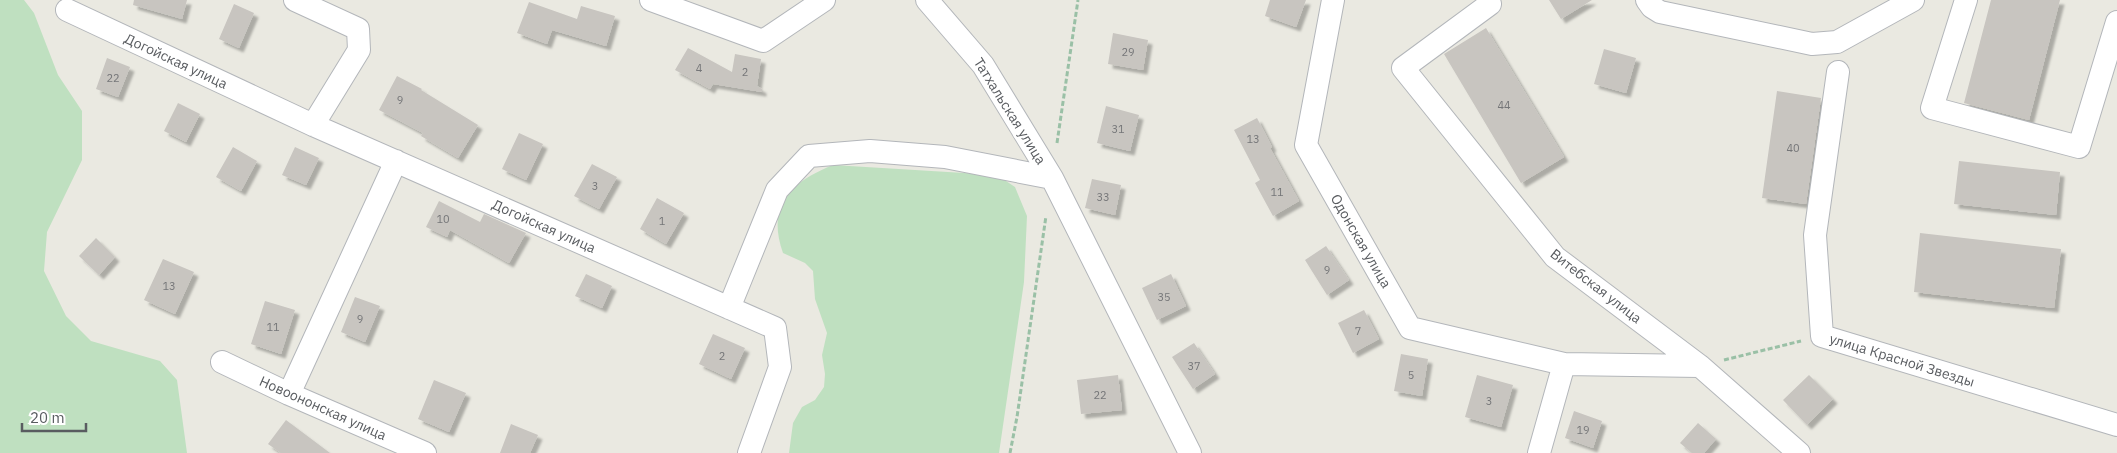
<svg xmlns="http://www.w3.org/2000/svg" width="2117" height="453" font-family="'IBM Plex Sans',sans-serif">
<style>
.green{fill:#bfe0c0}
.building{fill:#c8c5c0;filter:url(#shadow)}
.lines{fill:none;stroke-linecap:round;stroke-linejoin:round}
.minor-casing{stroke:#b3b6ba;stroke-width:24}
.path{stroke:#9ac0a6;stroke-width:3;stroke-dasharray:5 2.5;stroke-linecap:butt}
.minor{stroke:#fff;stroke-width:22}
.labels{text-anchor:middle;stroke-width:5;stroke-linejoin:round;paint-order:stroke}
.number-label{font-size:11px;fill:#757678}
.street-label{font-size:14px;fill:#595c60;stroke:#fff}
</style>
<defs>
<filter id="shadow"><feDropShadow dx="4.5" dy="4.5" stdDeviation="1" flood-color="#0004"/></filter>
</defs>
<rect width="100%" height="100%" fill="#eae9e1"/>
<path class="green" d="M 0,0 L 24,0 L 34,13 L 58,75 L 82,111 L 82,160 L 47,232 L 44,271 L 66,316 L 91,341 L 160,361 L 177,380 L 187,453 L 0,453 Z
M 833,165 L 997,175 L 1015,187 L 1027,216 L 1024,282 L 999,453 L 789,453 L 793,423 L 802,407 L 815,400 L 824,387 L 825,374 L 822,355 L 827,333 L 815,299 L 813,271 L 805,263 L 783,253 C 766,205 791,182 833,165 Z"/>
<path class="building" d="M 134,0 L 187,0 L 182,19 L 133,5 Z
M 1270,0 L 1306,0 L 1296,27 L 1265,16 Z
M 1549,0 L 1592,0 L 1561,19 Z
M 1991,0 L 2060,0 L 2029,120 L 1964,103 Z
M 529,2 L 577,19 L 581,6 L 615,16 L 606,46 L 552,30 L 547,44 L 517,33 Z
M 234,4 L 254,13 L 239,48 L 219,39 Z
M 1486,28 L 1564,157 L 1521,183 L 1444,54 Z
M 1113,33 L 1148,40 L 1143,70 L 1108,64 Z
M 688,48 L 732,72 L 735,54 L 761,59 L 757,86 L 762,89 L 762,92 L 713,84 L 710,89 L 675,70 Z
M 1604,49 L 1636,58 L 1626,93 L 1594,84 Z
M 107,58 L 130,67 L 118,97 L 96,89 Z
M 397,76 L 422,89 L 421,90 L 478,125 L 458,158 L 421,136 L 423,133 L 379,110 Z
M 1777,91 L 1821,98 L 1806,204 L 1762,198 Z
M 178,103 L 200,114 L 186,142 L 164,131 Z
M 1106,106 L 1139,115 L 1130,151 L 1097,143 Z
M 1257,118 L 1272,147 L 1270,148 L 1299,201 L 1273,216 L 1255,183 L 1260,180 L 1234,130 Z
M 519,133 L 543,144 L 526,180 L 502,169 Z
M 233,147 L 257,161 L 241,191 L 216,177 Z
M 295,147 L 319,158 L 306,185 L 282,175 Z
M 1959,161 L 2060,172 L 2056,215 L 1954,204 Z
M 592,164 L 617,177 L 599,209 L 574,196 Z
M 1092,179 L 1121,185 L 1115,215 L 1085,208 Z
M 657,198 L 684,213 L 666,244 L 640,229 Z
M 439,201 L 480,222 L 484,214 L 526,233 L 509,263 L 450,230 L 447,237 L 426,227 Z
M 1920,233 L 2061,249 L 2054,308 L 1914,292 Z
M 96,238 L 115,257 L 99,275 L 79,256 Z
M 1326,246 L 1349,280 L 1327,295 L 1305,260 Z
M 163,259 L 194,272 L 175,314 L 144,300 Z
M 586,274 L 612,286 L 602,308 L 575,296 Z
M 1171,274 L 1186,306 L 1157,320 L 1142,288 Z
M 355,297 L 380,306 L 365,342 L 341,332 Z
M 265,301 L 295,310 L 281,354 L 251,344 Z
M 1364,310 L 1379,339 L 1353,353 L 1338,323 Z
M 713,334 L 745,348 L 731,379 L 699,364 Z
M 1194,343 L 1215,374 L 1193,389 L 1172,357 Z
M 1401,354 L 1428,359 L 1422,396 L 1394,391 Z
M 1118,375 L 1122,410 L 1081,414 L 1077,380 Z
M 1477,375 L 1513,385 L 1501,427 L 1465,417 Z
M 1809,375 L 1833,399 L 1807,425 L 1783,400 Z
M 434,380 L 466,393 L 449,432 L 418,419 Z
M 1574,411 L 1602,421 L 1593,448 L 1565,438 Z
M 286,420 L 330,453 L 281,453 L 268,444 Z
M 1698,423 L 1716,439 L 1704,453 L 1692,453 L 1680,443 Z
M 511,424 L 538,435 L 530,453 L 500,453 Z"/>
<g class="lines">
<defs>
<path id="minor" d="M 295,0 L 358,29 L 359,50 L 313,125
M 651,0 L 763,41 L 824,0
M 927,0 L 983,65 L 1052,178 L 1190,453
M 1333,0 L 1306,145 L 1410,328 L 1564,364 L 1700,366
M 1647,0 L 1652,7 L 1660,12 L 1812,44 L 1837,42 L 1913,0
M 1966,0 L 1932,108 L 2079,147 L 2117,22
M 1490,4 L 1403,68 L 1555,257 L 1700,366 L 1799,453
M 67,10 L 313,125 L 775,328 L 780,367 L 749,453
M 1838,72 L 1815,235 L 1822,336 L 2117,425
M 729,308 L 777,190 L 809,156 L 870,151 L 945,157 L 1052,178
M 222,362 L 289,394 L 425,453
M 289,394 L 396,161
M 1539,453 L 1564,364"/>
</defs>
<use href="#minor" class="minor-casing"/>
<path class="path" d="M 1057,143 L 1078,0
M 1724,360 L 1801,341
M 1010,453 L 1017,417 L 1046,216"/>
<use href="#minor" class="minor"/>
</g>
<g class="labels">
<g class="number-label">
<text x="1128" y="56">29</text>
<text x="699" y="72">4</text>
<text x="745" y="76">2</text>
<text x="113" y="82">22</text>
<text x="400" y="104">9</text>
<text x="1504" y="109">44</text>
<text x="1118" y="133">31</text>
<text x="1253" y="143">13</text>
<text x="1793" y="152">40</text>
<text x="595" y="190">3</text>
<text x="1277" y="196">11</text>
<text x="1103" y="201">33</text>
<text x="443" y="223">10</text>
<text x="662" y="225">1</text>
<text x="1327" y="274">9</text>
<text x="169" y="290">13</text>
<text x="1164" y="301">35</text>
<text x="360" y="323">9</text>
<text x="273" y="331">11</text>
<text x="1358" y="335">7</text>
<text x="722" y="360">2</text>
<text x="1194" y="370">37</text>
<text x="1411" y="379">5</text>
<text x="1100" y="399">22</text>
<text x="1489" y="405">3</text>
<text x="1583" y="434">19</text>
</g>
<g class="street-label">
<text transform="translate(176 61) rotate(25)" y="5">Догойская улица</text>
<text transform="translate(1010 111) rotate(58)" y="5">Татхальская улица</text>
<text transform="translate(544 226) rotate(24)" y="5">Догойская улица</text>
<text transform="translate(1361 241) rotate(60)" y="5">Одонская улица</text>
<text transform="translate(1596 286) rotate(38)" y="5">Витебская улица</text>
<text transform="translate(1902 360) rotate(17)" y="5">улица Красной Звезды</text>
<text transform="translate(323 408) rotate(24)" y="5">Новоононская улица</text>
</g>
</g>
<path d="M22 423v8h64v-8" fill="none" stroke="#595c60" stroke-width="2.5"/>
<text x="30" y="423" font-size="15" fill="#595c60" stroke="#ffffff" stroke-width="4" paint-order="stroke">20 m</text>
</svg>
